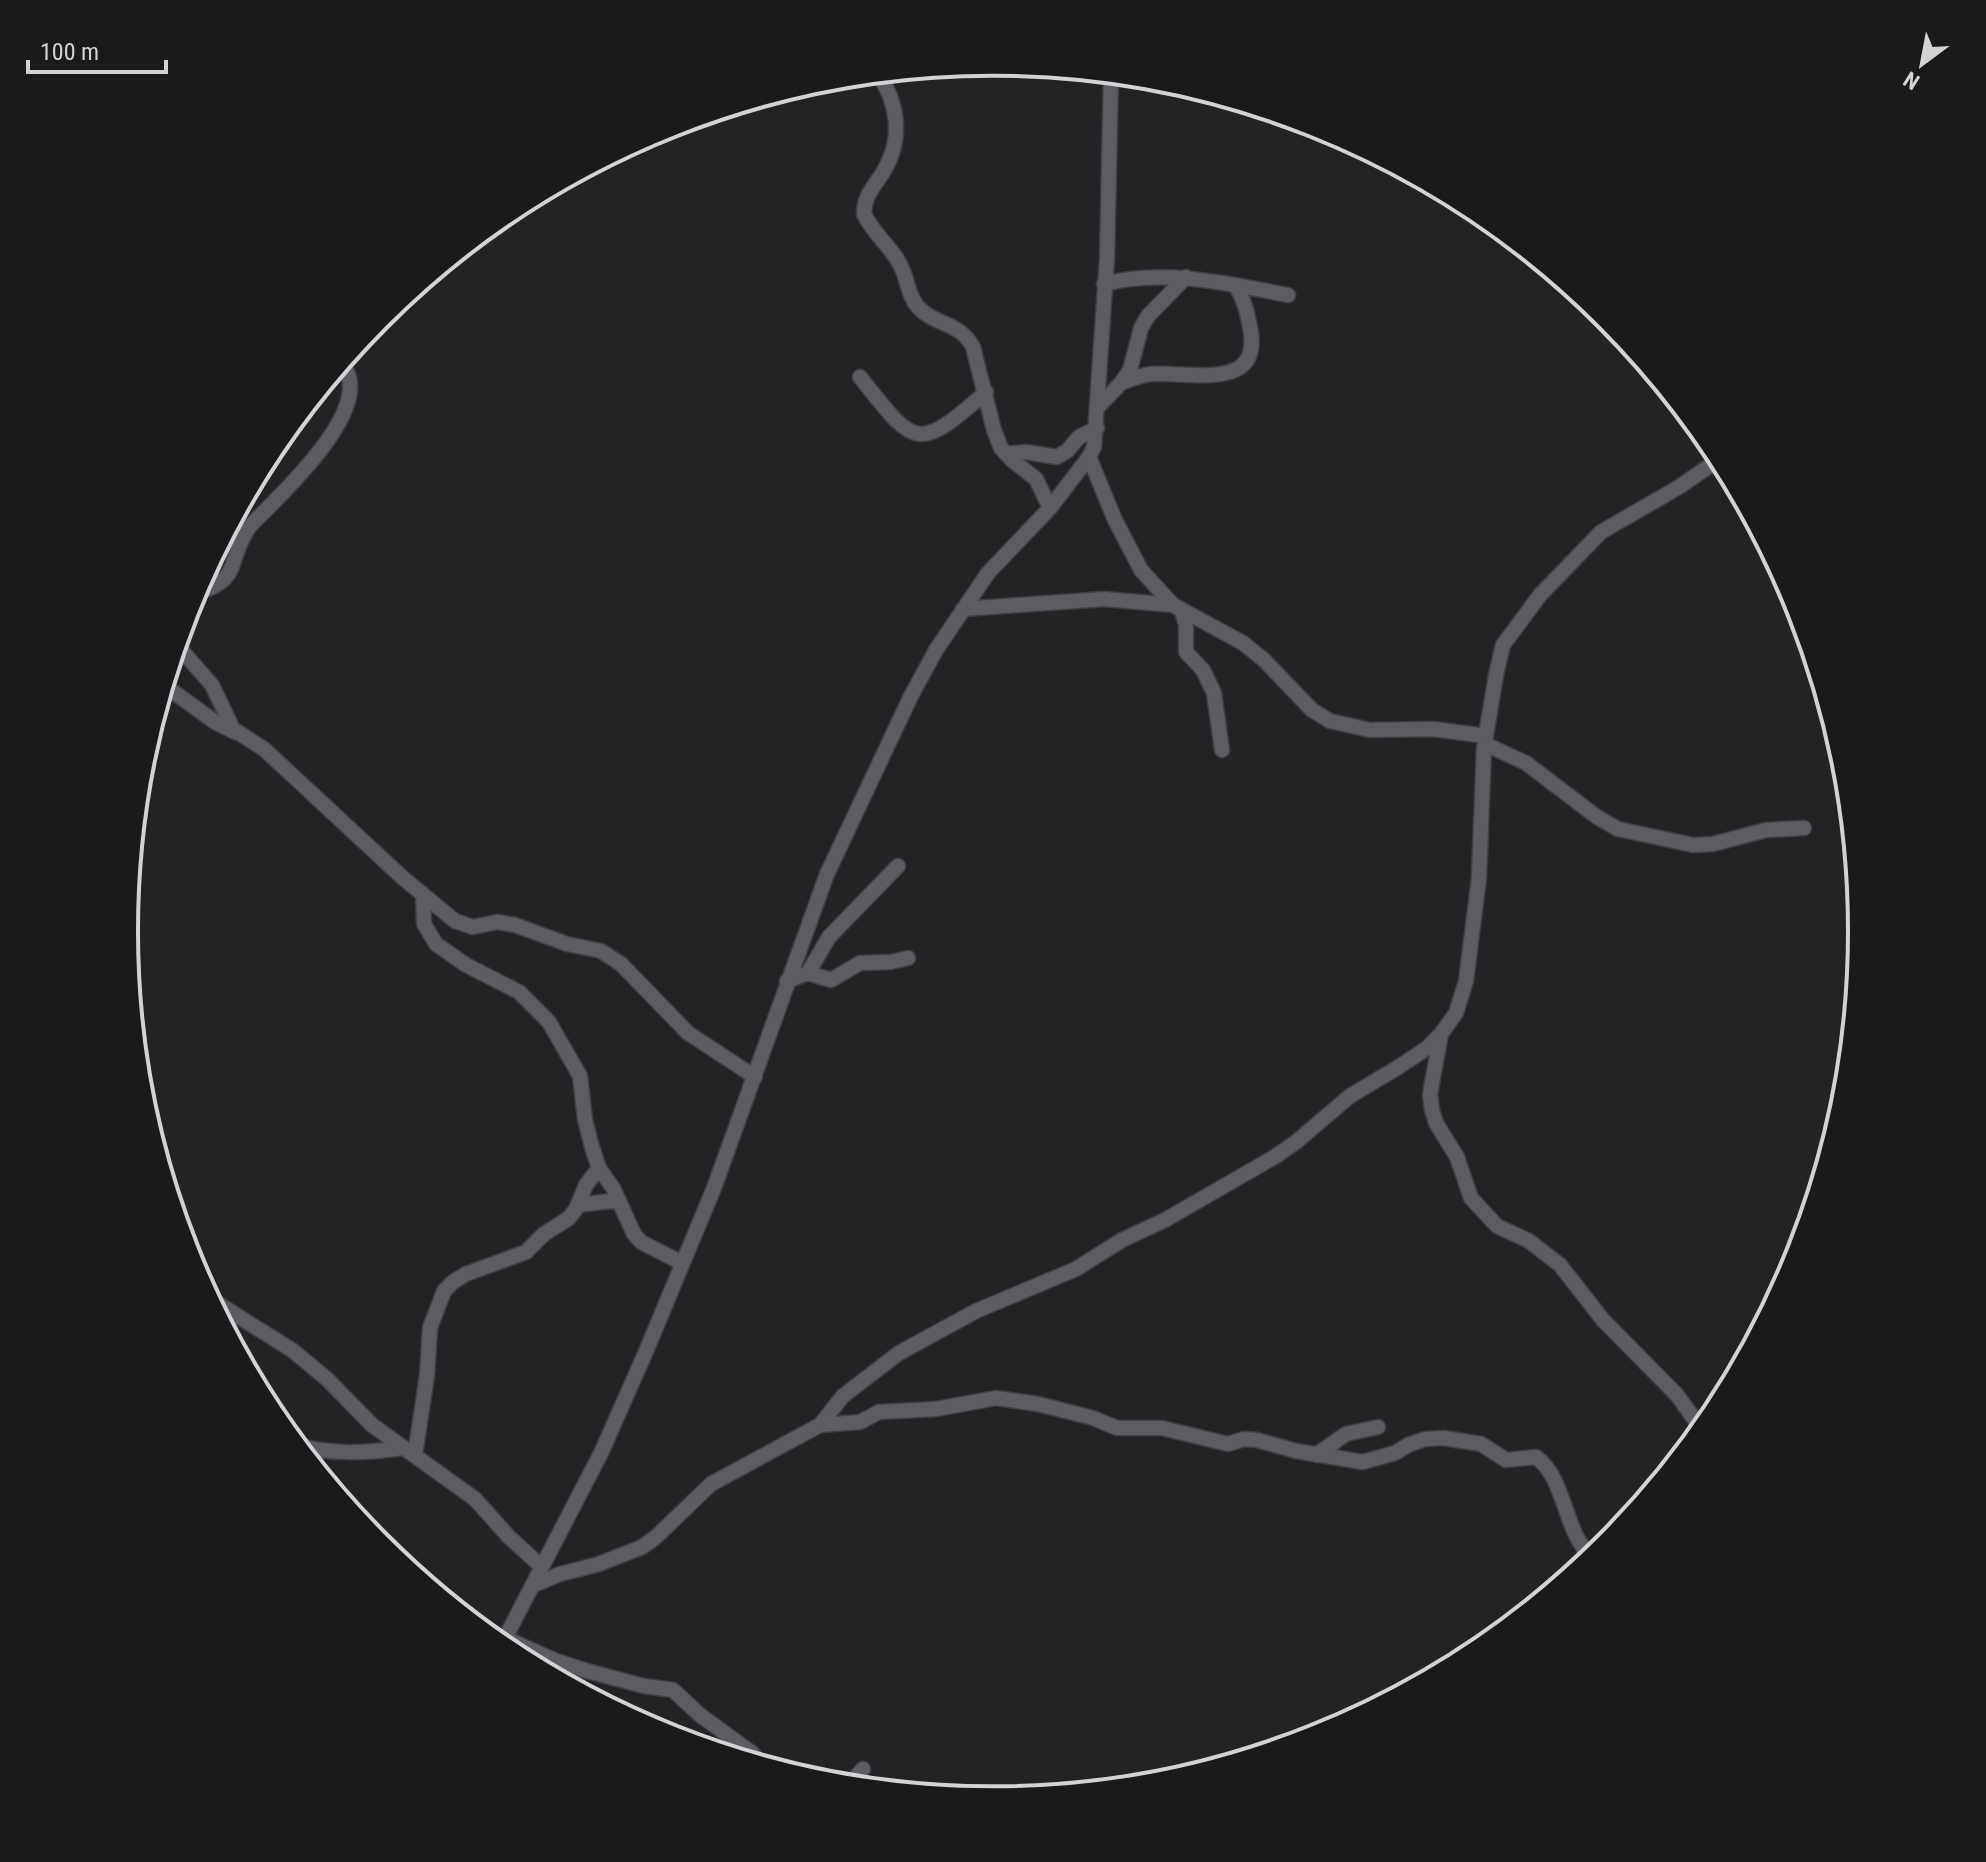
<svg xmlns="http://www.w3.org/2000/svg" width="1986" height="1862" font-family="'Roboto Condensed',sans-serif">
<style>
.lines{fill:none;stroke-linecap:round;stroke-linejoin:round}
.minor-casing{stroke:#3f4042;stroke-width:17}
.minor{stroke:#5c5d60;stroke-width:14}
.rim{fill:none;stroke:#d2d3d4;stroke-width:4}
</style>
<rect width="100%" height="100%" fill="#222325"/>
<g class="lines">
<defs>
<path id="minor" d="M 877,73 C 898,101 903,138 885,169 C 876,185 864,194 864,214 C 874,236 895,249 903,271 C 908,283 909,297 918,307 C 935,326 959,321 973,347 L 994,430 L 1001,448 L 1012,460 L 1036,479 L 1050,508
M 1104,284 C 1165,268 1229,284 1288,295
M 860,377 C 915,446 916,454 986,392
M 1121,383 C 1131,379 1141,375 1151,374 C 1187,371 1259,392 1251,333 C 1248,315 1245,301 1236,286
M 1098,407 L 1121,383 L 1130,370 L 1141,328 L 1148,316 L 1186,277
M 1007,454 L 1026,452 L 1057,457 L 1067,451 L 1079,437 L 1097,428
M 1089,457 L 1115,520 L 1141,570 L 1173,605
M 192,594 C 245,581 225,560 250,526 C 278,497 381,405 341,363
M 963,609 L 1104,599 L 1173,605 L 1243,643 L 1264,660 L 1312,710 L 1330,721 L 1370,730 L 1433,729 L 1486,736
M 1181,609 L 1186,625 L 1186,652 L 1203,670 L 1214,693 L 1222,750
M 176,644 L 212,685 L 233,729 L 264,749 L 403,878 L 455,921 L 473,927 L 497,922 L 515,925 L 567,944 L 601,951 L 621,964 L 688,1033 L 755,1077
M 164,685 L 215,722 L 237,733
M 1485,744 L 1526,763 L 1597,817 L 1618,829 L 1693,845 L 1713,844 L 1766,830 L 1804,828
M 423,894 L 424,924 L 436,944 L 466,965 L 519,992 L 549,1022 L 580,1076 L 585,1120 L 592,1147 L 599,1168 L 613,1188 L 634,1234 L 641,1242 L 682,1263
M 808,973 L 831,980 L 860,963 L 891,962 L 908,958
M 787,981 L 808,973 L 829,937 L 898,866
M 1441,1034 L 1430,1094 L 1432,1110 L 1436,1123 L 1457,1157 L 1471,1198 L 1497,1226 L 1529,1241 L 1560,1265 L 1603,1320 L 1677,1395 L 1702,1430
M 578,1205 L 619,1200
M 209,1298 L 292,1350 L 327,1379 L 372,1425 L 475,1499 L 509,1537 L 542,1567
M 820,1425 L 843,1396 L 899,1353 L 976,1311 L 1076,1269 L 1122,1240 L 1165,1220 L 1276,1156 L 1296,1142 L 1350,1096 L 1397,1068 L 1427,1048 L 1441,1034 L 1456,1013 L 1466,981 L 1479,878 L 1484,747 L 1496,675 L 1503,645 L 1540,595 L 1601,532 L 1679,487 L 1721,458
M 296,1445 C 332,1455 367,1453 403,1448
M 415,1455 L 427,1375 L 430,1328 L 444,1291 L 453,1282 L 466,1274 L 526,1252 L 544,1234 L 569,1218 L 576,1209 L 586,1185 L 599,1168
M 1316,1455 L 1346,1434 L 1378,1427
M 534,1585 L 560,1574 L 599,1564 L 642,1547 L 656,1537 L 711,1484 L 820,1425 L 860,1422 L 879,1412 L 936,1409 L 996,1398 L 1038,1404 L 1093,1418 L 1117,1428 L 1162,1428 L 1228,1444 L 1244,1439 L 1257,1440 L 1296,1451 L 1363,1462 L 1395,1453 L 1408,1445 L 1425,1439 L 1444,1438 L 1481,1444 L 1506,1460 L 1536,1457 C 1561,1475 1564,1516 1579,1541 L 1584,1549 L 1595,1556
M 505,1638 L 554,1660 L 587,1671 L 644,1686 L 673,1690 L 700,1715 L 752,1753 L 762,1765
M 501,1646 L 602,1451 L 647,1349 L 714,1188 L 827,874 L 911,696 L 936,650 L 988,573 L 1050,508 L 1089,457 L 1094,447 L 1107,259 L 1111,74
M 848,1786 L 863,1769"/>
</defs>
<use href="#minor" class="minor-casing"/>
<use href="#minor" class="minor"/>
</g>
<path d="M0 0H1986V1862H0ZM138 931a855 855 0 1 1 1710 0a855 855 0 1 1-1710 0Z" fill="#191a1c" fill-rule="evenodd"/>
<path class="rim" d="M138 931a855 855 0 1 1 1710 0a855 855 0 1 1-1710 0Z"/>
<g transform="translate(1922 64) rotate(212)" stroke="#191a1c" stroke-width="6" paint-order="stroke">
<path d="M0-6L14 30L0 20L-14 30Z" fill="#d2d3d4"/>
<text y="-12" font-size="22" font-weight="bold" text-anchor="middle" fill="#d2d3d4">N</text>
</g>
<path d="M28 60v12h138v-12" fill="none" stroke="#d2d3d4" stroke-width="4"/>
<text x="40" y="60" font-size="24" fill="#d2d3d4" stroke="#191a1c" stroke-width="6" paint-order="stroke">100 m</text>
</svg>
